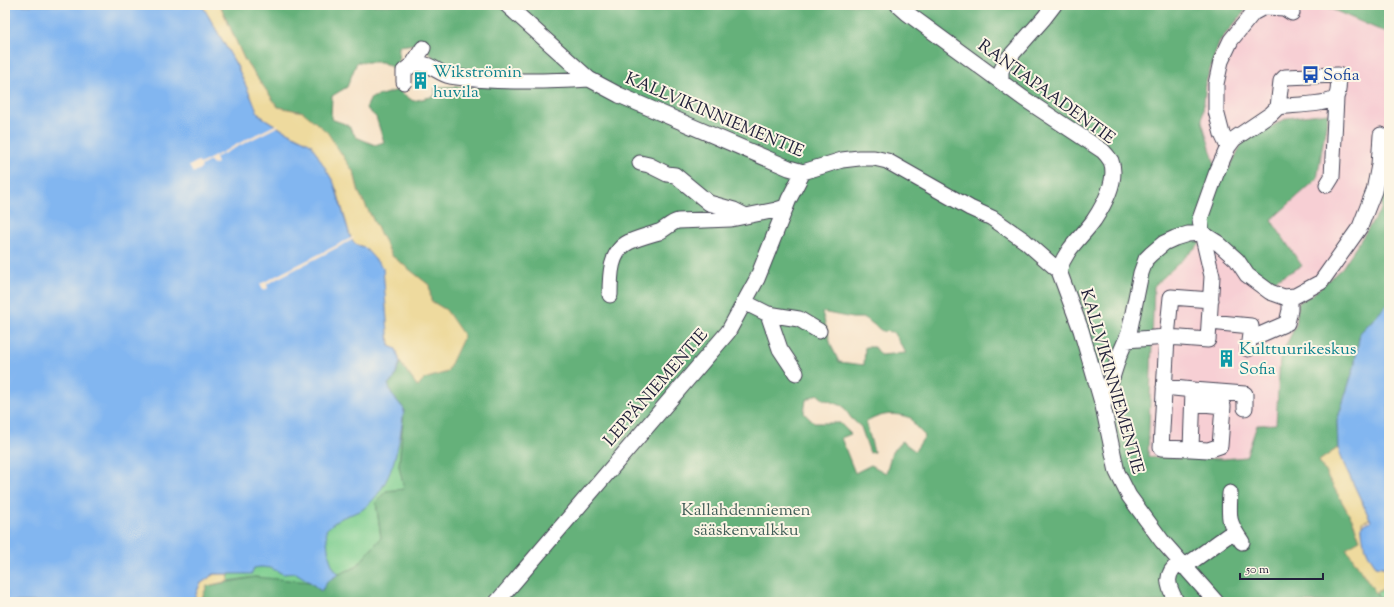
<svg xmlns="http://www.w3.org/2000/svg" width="1394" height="607" font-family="'Sorts Mill Goudy',serif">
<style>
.built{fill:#f7cfd4}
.green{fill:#7cce8f;stroke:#4f7865}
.forest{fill:#65b17a;stroke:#446a5a;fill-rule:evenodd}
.sand{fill:#eeda9e;stroke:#887e6c}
.water{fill:#82b6f0;stroke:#526c96}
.pier{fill:#f7e4cb}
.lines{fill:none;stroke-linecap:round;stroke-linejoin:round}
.minor-casing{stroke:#423f51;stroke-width:17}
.minor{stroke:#fff;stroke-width:15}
.labels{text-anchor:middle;stroke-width:4;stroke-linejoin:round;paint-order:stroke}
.culture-label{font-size:17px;fill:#0d838f;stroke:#fcf5e5;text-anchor:start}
.transit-label{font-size:17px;fill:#164399;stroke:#fcf5e5;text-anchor:start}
.street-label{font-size:17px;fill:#22223b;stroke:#fcf5e5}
.park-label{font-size:17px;fill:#425e58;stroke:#fcf5e5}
</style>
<rect width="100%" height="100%" fill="#fcf5e5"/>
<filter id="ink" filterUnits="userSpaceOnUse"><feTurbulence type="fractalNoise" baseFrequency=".025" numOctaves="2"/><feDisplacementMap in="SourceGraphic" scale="8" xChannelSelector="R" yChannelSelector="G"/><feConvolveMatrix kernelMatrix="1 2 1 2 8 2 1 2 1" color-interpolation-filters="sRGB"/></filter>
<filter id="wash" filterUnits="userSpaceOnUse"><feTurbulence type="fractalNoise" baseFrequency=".012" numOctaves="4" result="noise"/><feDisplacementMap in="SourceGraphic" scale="16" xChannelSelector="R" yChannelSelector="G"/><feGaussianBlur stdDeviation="0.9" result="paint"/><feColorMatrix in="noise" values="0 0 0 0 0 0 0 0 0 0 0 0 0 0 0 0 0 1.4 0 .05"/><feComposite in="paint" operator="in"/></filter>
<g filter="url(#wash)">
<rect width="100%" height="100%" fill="#f7e4cb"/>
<path class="built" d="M 1250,5 L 1322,5 L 1389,34 L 1389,126 L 1388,129 L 1381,209 L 1342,268 L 1313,294 L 1298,303 L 1296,325 L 1280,357 L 1276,424 L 1257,425 L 1247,457 L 1224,459 L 1148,457 L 1154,287 L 1209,235 L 1302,265 L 1270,220 L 1317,179 L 1242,143 L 1229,169 L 1215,165 L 1202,121 L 1206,82 L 1219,42 Z"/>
<path class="green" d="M 400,362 L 394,379 L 404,409 L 399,466 L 404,489 L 386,491 L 376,502 L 381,538 L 356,567 L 339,574 L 321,591 L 255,577 L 228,581 L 229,574 L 243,573 Z
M 1389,585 L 1389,602 L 1382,602 L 1376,593 Z"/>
<path class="forest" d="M 220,5 L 1250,5 L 1219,42 L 1206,82 L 1202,121 L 1215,165 L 1229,169 L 1242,143 L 1287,118 L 1328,113 L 1317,179 L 1271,220 L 1302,266 L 1271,282 L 1209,235 L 1154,286 L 1148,457 L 1224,459 L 1246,457 L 1257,425 L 1276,424 L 1280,357 L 1296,325 L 1298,303 L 1313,294 L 1342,268 L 1381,209 L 1388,129 L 1389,126 L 1389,303 L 1360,333 L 1354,368 L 1337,421 L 1338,448 L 1319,461 L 1353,521 L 1360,540 L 1347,549 L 1382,602 L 200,602 L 207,586 L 255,577 L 310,582 L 321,591 L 328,581 L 339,574 L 356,567 L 381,538 L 376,502 L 386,491 L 404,489 L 399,466 L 404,409 L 392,395 L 388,384 L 394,379 L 400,362 L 418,387 L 424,379 L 447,372 L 446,310 L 431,301 L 429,285 L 392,256 L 359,193 L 354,172 L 303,112 L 278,107 L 244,59 ZM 424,43 L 430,54 L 443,68 L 487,86 L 435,87 L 435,96 L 413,101 L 398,90 L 371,98 L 366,108 L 376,117 L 384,142 L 375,145 L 356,137 L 348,125 L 331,119 L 332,96 L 347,87 L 357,62 L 382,62 L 398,71 L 399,46 ZM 822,312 L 852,318 L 865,318 L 882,331 L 893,332 L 906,353 L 880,355 L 874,347 L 865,347 L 864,365 L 839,362 L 831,345 ZM 817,394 L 823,399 L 843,406 L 851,418 L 861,427 L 870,453 L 874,452 L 866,422 C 883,413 893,412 911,418 L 916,427 L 925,436 L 915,451 L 902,441 L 892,452 L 886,473 L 871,465 L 855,473 L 841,438 L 851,434 L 840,423 L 814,423 L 804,413 L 806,400 Z
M 1322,5 L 1389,5 L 1389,34 Z"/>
<path class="sand" d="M 202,5 L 220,5 L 244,59 L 278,107 L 303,112 L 327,132 L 354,173 L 359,193 L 392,256 L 429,285 L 431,301 L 446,310 L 464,336 L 447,372 L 424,379 L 418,387 L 400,362 L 396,349 L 389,346 L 390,341 L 357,245 L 351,239 L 337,191 L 281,129 L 259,115 L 237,66 Z
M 1338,448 L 1344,464 L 1370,519 L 1362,522 L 1362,530 L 1367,550 L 1376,566 L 1389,568 L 1389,585 L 1376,593 L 1346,548 L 1360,540 L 1353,521 L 1319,461 Z
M 214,574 L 229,574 L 228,581 L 207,586 L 200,602 L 193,602 L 200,584 Z"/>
<path class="water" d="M 5,5 L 202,5 L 237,66 L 259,115 L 281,129 L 311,144 L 334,183 L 351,239 L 357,245 L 364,247 L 383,268 L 389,346 L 396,349 L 400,362 L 394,379 L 388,384 L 392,395 L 404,409 C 400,442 393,487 363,509 C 360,512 356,512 352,514 C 341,517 334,522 326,530 C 328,545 327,564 339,574 L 328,581 L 321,591 L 310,582 L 296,573 L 283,574 L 271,568 L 261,567 L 254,568 L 252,574 L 214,574 L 200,584 L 193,602 L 5,602 Z
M 1389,303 L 1389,568 L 1376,566 C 1367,555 1361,539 1362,525 L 1371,521 L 1344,464 L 1338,448 L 1337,421 L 1354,368 L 1360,333 Z"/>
<path class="pier" d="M 277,124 L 279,126 L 215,158 L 217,163 L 213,165 L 210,161 L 201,166 L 202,168 L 193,173 L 189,166 L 198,161 L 200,164 L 249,138 Z
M 353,237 L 354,239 L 267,284 L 268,288 L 263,291 L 260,284 Z"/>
</g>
<g filter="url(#ink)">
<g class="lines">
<defs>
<path id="minor" d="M 507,5 L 589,79 L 619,95 L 789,168 L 803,172 L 842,160 L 859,158 L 874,158 L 887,161 L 970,208 L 992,218 L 1025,241 L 1059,271 L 1081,330 L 1103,406 L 1117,472 L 1129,496 L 1162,541 L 1216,602
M 898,5 L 907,13 L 1023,98 L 1103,151 C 1106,154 1109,158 1111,161 C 1118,179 1104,205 1094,220 C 1082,237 1065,249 1059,271
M 413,64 L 423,48
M 404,82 L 404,71 L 413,64 C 415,64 419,63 422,64 C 432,65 440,74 450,76 C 496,83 542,82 589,79
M 1001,82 L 1001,71 L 1006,61 L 1044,18 L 1054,5
M 1228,147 L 1222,134 L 1216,111 L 1216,84 L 1221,61 L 1231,40 L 1253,13 L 1264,7 L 1284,8 L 1292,13
M 640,163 L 649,165 L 667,174 L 675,175 L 709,203 L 734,210 L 746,216
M 1327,185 L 1332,177 L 1336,98
M 610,295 C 610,276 610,251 629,242 C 638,238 649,235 659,232 C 666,229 670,223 678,221 L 731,219 L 776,210 L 786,207
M 744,302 L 768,314 L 799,319 L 819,331
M 768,314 L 780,349 L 796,373
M 1210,322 L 1251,326 L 1248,349
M 1250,338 L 1255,337 L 1287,323 L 1290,310 L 1290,297
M 1126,340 L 1167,337 L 1171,297 L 1211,300
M 1164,387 L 1193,390 L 1191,449 L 1161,448 L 1167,337 L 1208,340 L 1212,276 L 1202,233 L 1200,219 L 1216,174 L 1228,147 L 1234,139 L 1271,114 L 1278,107 L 1281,81 L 1285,77 L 1338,75 C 1338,82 1340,90 1336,97 C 1330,105 1289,105 1278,107
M 1193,390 L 1245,394 L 1245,408
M 1103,406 L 1119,356 L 1129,333 L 1141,273 L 1146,259 L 1151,254 L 1164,243 L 1175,238 L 1188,234 L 1202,233 L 1218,243 L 1237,260 L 1247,275 L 1270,292 L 1284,297 L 1295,296 L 1321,282 L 1360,227 L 1374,191 L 1379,165 L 1381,135
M 1191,449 L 1208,450 L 1220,446 L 1223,406 L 1193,403
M 1230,493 C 1229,517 1227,521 1242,542
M 1184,567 L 1234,531
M 1176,601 C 1167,585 1164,574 1180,562
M 497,602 L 728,332 L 757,279 L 789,199 L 803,172"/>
</defs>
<use href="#minor" class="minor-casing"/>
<use href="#minor" class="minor"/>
</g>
</g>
<defs>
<symbol id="bus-bare" viewBox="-9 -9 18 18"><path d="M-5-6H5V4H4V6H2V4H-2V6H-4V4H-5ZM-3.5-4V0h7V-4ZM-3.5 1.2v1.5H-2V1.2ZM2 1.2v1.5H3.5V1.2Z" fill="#1a4fb4" stroke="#fcf5e5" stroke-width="2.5" paint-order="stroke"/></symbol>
<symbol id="building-bare" viewBox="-9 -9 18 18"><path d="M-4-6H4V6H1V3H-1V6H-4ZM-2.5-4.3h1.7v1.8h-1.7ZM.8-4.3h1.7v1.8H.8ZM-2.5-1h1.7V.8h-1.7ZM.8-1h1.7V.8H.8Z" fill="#0f9aa8" stroke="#fcf5e5" stroke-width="2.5" paint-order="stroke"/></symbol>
</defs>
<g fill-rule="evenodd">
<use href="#bus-bare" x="1298" y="62" width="25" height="25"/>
<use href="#building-bare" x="408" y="68" width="25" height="25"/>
<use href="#building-bare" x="1214" y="346" width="25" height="25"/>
</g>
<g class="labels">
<g class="culture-label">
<text x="433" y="77">Wikströmin<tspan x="433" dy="20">huvila</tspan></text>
<text x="1239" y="354">Kulttuurikeskus<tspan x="1239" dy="20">Sofia</tspan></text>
</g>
<g class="transit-label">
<text x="1323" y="80">Sofia</text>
</g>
<g class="street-label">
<text transform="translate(1047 91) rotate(36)" y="6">RANTAPAADENTIE</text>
<text transform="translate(715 114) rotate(23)" y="6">KALLVIKINNIEMENTIE</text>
<text transform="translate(1113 381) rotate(74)" y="6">KALLVIKINNIEMENTIE</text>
<text transform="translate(655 387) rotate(-49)" y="6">LEPPÄNIEMENTIE</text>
</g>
<g class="park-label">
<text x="746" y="515">Kallahdenniemen<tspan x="746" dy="20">sääskenvalkku</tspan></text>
</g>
</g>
<rect width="1394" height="607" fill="none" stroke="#fcf5e5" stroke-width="20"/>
<path d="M1240 573v6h83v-6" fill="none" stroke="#22223b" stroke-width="2"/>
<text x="1246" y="573" font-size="12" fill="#22223b" stroke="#fcf5e5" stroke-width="3" paint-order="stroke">50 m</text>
</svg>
